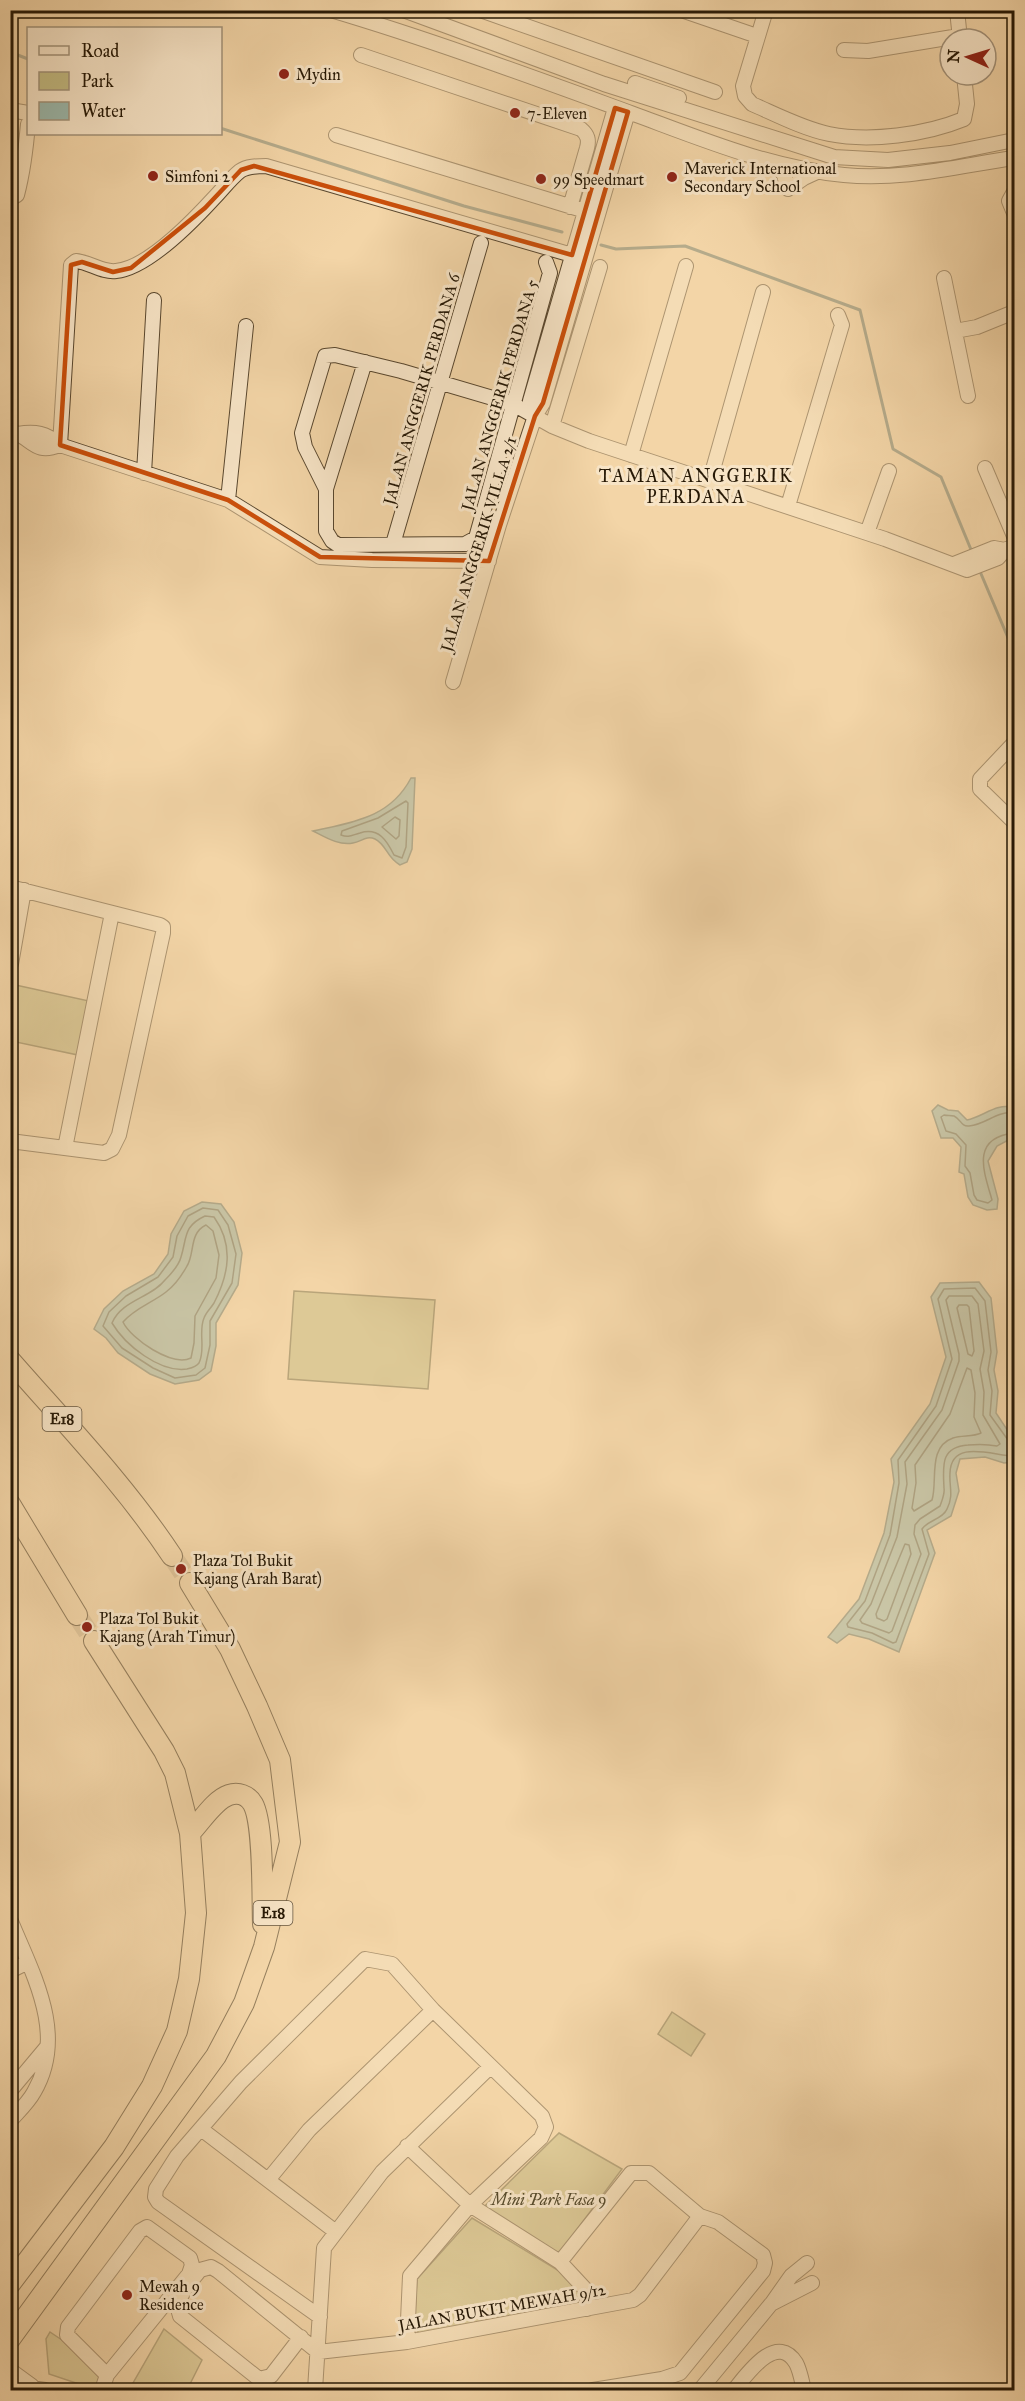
<svg xmlns="http://www.w3.org/2000/svg" width="1025" height="2401" font-family="'IM FELL Great Primer',serif">
<style>
.green{fill:#c3bb82;stroke:#746a44;stroke-width:1.5}
.water{fill:#9bb8ab;stroke:#6c7869;stroke-width:1.5}
.lines{fill:none;stroke-linecap:round;stroke-linejoin:round}
.shore{stroke:#606858;stroke-width:1.5}
.stream{stroke:#6c7869;stroke-width:3}
.highway-tunnel{stroke:#caaf87;stroke-width:20;stroke-dasharray:20 10;stroke-linecap:butt}
.minor-casing{stroke:#59472e;stroke-width:16}
.highway-casing{stroke:#261805;stroke-width:22}
.minor{stroke:#f7e4c6;stroke-width:14}
.highway{stroke:#f3d5a7;stroke-width:20}
.marked{fill:none;stroke:#cb4f0b;stroke-width:4.5;stroke-linejoin:round}
.poi-dot{fill:#8f2418;stroke:#f7e4c6;stroke-width:2}
.labels{text-anchor:middle;stroke-width:6;stroke-linejoin:round;paint-order:stroke}
.shield{fill:#f7e4c6;stroke:#65553f;stroke-width:1.5}
.shield-label{font-size:15px;font-weight:bold;fill:#261805}
.poi-label{font-size:16px;fill:#261805;stroke:#f7e4c6;text-anchor:start}
.street-label{font-size:16px;fill:#261805;stroke:#f7e4c6}
.park-label{font-size:16px;font-style:italic;fill:#55492a;stroke:#f7e4c6}
.neighbourhood-label{font-size:18px;letter-spacing:1.5px;fill:#261805;stroke:#f7e4c6}
</style>
<rect width="100%" height="100%" fill="#f3d5a7"/>
<filter id="stains"><feTurbulence type="fractalNoise" baseFrequency=".00333" numOctaves="4"/><feColorMatrix values="0 0 0 0 .2 0 0 0 0 .09 0 0 0 0 .02 0 0 0 .5 -.17"/></filter>
<radialGradient id="worn" r=".72"><stop offset=".6" stop-color="#630" stop-opacity="0"/><stop offset="1" stop-color="#630" stop-opacity=".3"/></radialGradient>
<path class="green" d="M 11,984 L 89,1001 L 78,1055 L 11,1041 Z
M 294,1291 L 435,1300 L 428,1389 L 288,1379 Z
M 672,2012 L 705,2034 L 691,2056 L 658,2034 Z
M 559,2133 L 622,2169 L 558,2255 L 484,2207 Z
M 472,2218 L 574,2280 L 582,2294 L 579,2303 L 420,2334 L 414,2328 L 417,2279 Z
M 164,2329 L 202,2360 L 187,2390 L 129,2390 Z
M 50,2332 L 105,2369 L 94,2389 L 49,2374 L 46,2339 Z"/>
<path class="water" d="M 411,778 L 415,778 L 412,849 L 407,862 L 400,865 C 386,857 387,845 375,839 C 366,835 361,842 353,843 C 339,846 325,837 313,831 C 353,822 390,818 411,778 Z
M 938,1105 L 948,1110 L 958,1111 L 967,1120 C 983,1117 997,1102 1014,1108 L 1014,1137 L 997,1146 L 988,1161 L 998,1199 L 997,1209 L 987,1210 L 973,1205 L 968,1197 L 964,1174 L 959,1172 L 961,1147 L 953,1138 L 941,1138 L 932,1111 Z
M 202,1202 L 221,1204 L 234,1222 L 242,1253 L 238,1285 L 216,1323 L 216,1346 L 211,1371 L 199,1380 L 175,1384 L 150,1374 L 118,1353 L 106,1338 L 94,1329 L 104,1309 L 123,1291 L 154,1274 L 168,1254 L 171,1234 L 184,1211 Z
M 979,1282 L 991,1298 L 997,1352 L 994,1370 L 998,1391 L 996,1413 L 1014,1440 L 1014,1462 L 1004,1463 L 985,1457 L 960,1459 L 956,1473 L 959,1491 L 951,1516 L 927,1530 L 935,1553 L 899,1652 L 869,1639 L 849,1634 L 837,1643 L 828,1637 L 859,1599 L 884,1533 L 894,1482 L 891,1459 L 930,1404 L 946,1357 L 931,1297 L 940,1283 Z"/>
<g class="lines">
<path class="shore" d="M 406,801 L 408,803 L 406,847 L 402,858 L 394,855 C 387,841 379,827 360,833 C 352,835 349,838 341,835 L 342,831 L 378,818 Z
M 395,817 L 400,820 L 399,836 L 396,839 L 382,827 Z
M 1014,1113 C 995,1111 988,1124 969,1126 C 961,1127 961,1119 954,1116 C 951,1115 947,1116 944,1115 L 941,1117 L 946,1131 L 956,1134 L 966,1145 L 965,1166 L 970,1173 L 974,1195 L 977,1200 L 988,1203 L 992,1200 C 984,1172 970,1138 1014,1133
M 203,1208 L 218,1210 L 228,1225 L 236,1254 L 232,1283 L 210,1321 L 210,1345 L 205,1368 L 196,1375 L 175,1378 L 153,1368 L 122,1348 L 103,1326 L 109,1312 L 126,1296 L 158,1277 L 173,1257 L 177,1236 L 188,1216 Z
M 205,1216 L 214,1217 C 234,1245 229,1274 214,1303 C 211,1308 206,1312 204,1318 C 198,1332 206,1349 199,1363 C 196,1367 191,1368 187,1369 C 160,1373 125,1345 112,1323 C 122,1300 151,1298 165,1280 C 171,1274 179,1265 181,1257 C 187,1238 183,1226 205,1216 Z
M 206,1225 L 213,1231 L 219,1255 L 216,1278 L 195,1316 L 194,1343 L 191,1358 C 172,1367 131,1339 123,1322 C 135,1308 152,1303 166,1292 C 174,1286 182,1275 187,1266 C 195,1253 189,1233 206,1225 Z
M 949,1296 L 972,1296 L 978,1304 L 984,1351 L 980,1369 L 984,1392 L 983,1415 L 1000,1444 L 997,1446 C 987,1444 978,1444 968,1445 C 940,1447 943,1466 944,1488 C 945,1494 942,1500 940,1506 L 920,1519 L 915,1525 L 914,1534 L 921,1554 L 892,1631 L 889,1633 L 862,1623 L 860,1620 L 871,1604 L 897,1537 L 907,1484 L 905,1462 L 942,1410 L 959,1361 L 959,1354 L 946,1300 Z
M 959,1305 L 967,1305 L 969,1307 L 974,1351 L 972,1356 L 968,1354 L 957,1308 Z
M 967,1368 L 971,1370 L 975,1393 L 974,1417 L 981,1433 C 973,1437 962,1435 953,1438 C 927,1447 938,1481 932,1500 L 914,1511 L 912,1508 L 916,1483 L 915,1465 L 950,1414 Z
M 1014,1442 L 1008,1440 L 990,1415 L 992,1391 L 988,1370 L 991,1352 L 985,1301 L 975,1288 L 944,1289 L 938,1299 L 952,1359 L 936,1406 L 898,1460 L 899,1483 L 890,1535 L 865,1601 L 847,1624 L 848,1627 L 872,1633 L 893,1643 L 896,1642 L 929,1554 L 922,1529 C 928,1520 943,1519 947,1509 C 954,1495 949,1487 950,1473 C 951,1438 994,1456 1014,1456
M 905,1544 L 909,1545 L 911,1554 L 887,1619 L 884,1621 L 877,1618 L 876,1614 Z"/>
<path class="stream" d="M 10,52 L 28,59
M 220,128 L 464,206 L 562,232
M 601,245 L 616,249 L 685,246 L 860,310 L 893,449 L 941,477 L 972,552
M 979,569 L 1014,652"/>
<path class="highway-tunnel" d="M 172,1556 L 190,1583
M 77,1615 L 94,1641"/>
<defs>
<path id="minor" d="M 331,10 C 432,40 532,77 631,113 C 699,138 770,168 844,175 C 900,181 959,166 1014,158
M 403,10 L 604,84 L 834,157 L 888,160 L 950,153 L 1014,140
M 480,10 L 715,92
M 681,10 L 757,36
M 766,10 L 743,86 L 745,96 L 752,104 C 775,114 804,129 829,134 C 870,142 925,135 964,119 L 967,104 L 964,75
M 957,10 L 960,39
M 844,50 L 868,51 L 959,36
M 361,55 L 581,129 C 588,135 589,140 587,148 L 570,207
M 635,83 L 679,98
M 10,110 L 28,113
M 336,135 L 579,209
M 776,163 L 784,175 L 788,189 L 804,178 L 817,172
M 1014,192 L 1009,201 L 1014,213
M 10,199 L 17,195 C 23,172 26,148 28,124
M 546,262 L 550,273 L 476,538 L 465,544 L 338,545 L 332,541 L 326,531 L 326,489 L 305,447 L 302,433 L 325,356 L 335,355 L 401,371 L 513,404 L 552,426 L 589,441 L 885,539 L 967,570 L 998,558 L 1005,550 L 1014,546
M 944,278 L 968,396
M 955,331 L 977,327 L 1014,312
M 535,416 L 530,401 L 615,108
M 552,426 L 600,267
M 13,432 C 33,439 34,455 60,445
M 18,434 C 35,431 46,433 60,445 L 228,500 L 320,557 L 372,560 L 489,561
M 60,445 L 71,265 L 76,261 C 89,262 103,273 116,271 C 148,268 192,222 214,198 C 222,190 230,179 240,171 C 247,166 257,166 266,166 L 572,255
M 631,455 L 686,266
M 985,468 L 1014,536
M 144,473 L 154,300
M 710,480 L 763,292
M 326,489 L 365,362
M 228,500 L 246,326
M 788,506 L 842,325 L 838,315
M 867,533 L 889,471
M 393,544 L 481,243
M 954,564 L 994,548 L 1005,550
M 453,682 L 499,525 L 535,416 L 543,403 L 628,112
M 1014,743 L 980,779 L 980,789 L 1014,822
M 10,887 L 160,925 L 163,927 L 163,933 L 119,1135 L 112,1149 L 104,1153 L 10,1141
M 11,964 L 24,890
M 65,1148 L 112,913
M 10,1919 C 32,1973 68,2034 34,2092 C 28,2103 18,2112 10,2121
M 10,1971 L 28,1962
M 10,2091 L 46,2048
M 201,2129 L 336,2232
M 407,2146 L 470,2205 L 560,2262 L 586,2290 L 587,2309
M 268,2180 L 309,2130 L 433,2010
M 772,2303 L 791,2276 L 807,2263
M 320,2317 L 158,2202 L 155,2197 L 156,2189 L 177,2156 L 241,2082 L 365,1959 L 392,1964 L 433,2010 L 542,2116 L 546,2127 L 541,2138 L 470,2205 L 410,2276 L 407,2342
M 301,2337 L 271,2376 L 259,2379 L 180,2316 C 173,2299 190,2283 200,2270 L 211,2267 L 218,2271 L 318,2352 L 407,2342 L 633,2300 L 640,2295 L 700,2216 L 649,2173 L 631,2173 L 560,2262
M 10,2370 L 32,2386
M 10,2385 L 45,2390
M 102,2390 L 107,2375 L 189,2274 L 192,2265 L 190,2258 L 147,2227 L 140,2231 L 68,2327 L 67,2335 L 107,2375
M 315,2390 L 324,2248 L 382,2172 L 490,2067
M 593,2390 L 662,2379 L 680,2373 L 763,2271 L 765,2263 L 763,2255 L 718,2222 L 700,2216
M 700,2390 L 771,2304 L 812,2283
M 734,2390 C 746,2376 776,2331 796,2363 C 800,2370 802,2382 804,2390"/>
<path id="highway" d="M 10,1360 C 66,1424 125,1485 172,1556
M 10,1504 L 77,1615
M 190,1833 C 201,1822 214,1800 229,1795 C 238,1792 248,1795 253,1804 C 264,1824 262,1898 263,1924
M 10,2284 L 114,2147 L 152,2086 L 177,2031 L 189,1979 L 196,1913 L 190,1833 L 175,1773 L 164,1751 L 94,1641
M 10,2339 L 216,2056 L 244,2003 L 264,1947 L 290,1842 L 280,1760 L 257,1706 L 230,1649 L 190,1583"/>
</defs>
<use href="#minor" class="minor-casing"/>
<use href="#highway" class="highway-casing"/>
<use href="#minor" class="minor"/>
<use href="#highway" class="highway"/>
</g>
<path d="M0 0H1025V2401H0ZM 615,108 L 628,112 L 543,403 L 535,416 L 489,561 L 320,557 L 228,500 L 60,445 L 71,265 L 82,262 L 113,272 L 131,268 L 205,208 L 241,170 L 254,166 L 572,255 Z" fill="#f3d5a7" fill-opacity=".55" fill-rule="evenodd"/>
<path class="marked" d="M 615,108 L 628,112 L 543,403 L 535,416 L 489,561 L 320,557 L 228,500 L 60,445 L 71,265 L 82,262 L 113,272 L 131,268 L 205,208 L 241,170 L 254,166 L 572,255 Z"/>
<g class="poi-dot">
<circle cx="284" cy="74" r="6"/>
<circle cx="515" cy="113" r="6"/>
<circle cx="153" cy="176" r="6"/>
<circle cx="672" cy="177" r="6"/>
<circle cx="541" cy="179" r="6"/>
<circle cx="181" cy="1569" r="6"/>
<circle cx="87" cy="1627" r="6"/>
<circle cx="127" cy="2295" r="6"/>
</g>
<g class="labels">
<g class="shield">
<rect x="42.5" y="1407" width="39" height="24" rx="4.5"/>
<rect x="253.5" y="1901" width="39" height="24" rx="4.5"/>
</g>
<g class="shield-label">
<text x="62" y="1424">E18</text>
<text x="273" y="1918">E18</text>
</g>
<g class="poi-label">
<text x="296" y="80">Mydin</text>
<text x="527" y="119">7-Eleven</text>
<text x="684" y="174">Maverick International<tspan x="684" dy="18">Secondary School</tspan></text>
<text x="165" y="182">Simfoni 2</text>
<text x="553" y="185">99 Speedmart</text>
<text x="193" y="1566">Plaza Tol Bukit<tspan x="193" dy="18">Kajang (Arah Barat)</tspan></text>
<text x="99" y="1624">Plaza Tol Bukit<tspan x="99" dy="18">Kajang (Arah Timur)</tspan></text>
<text x="139" y="2292">Mewah 9<tspan x="139" dy="18">Residence</tspan></text>
</g>
<g class="street-label">
<text transform="translate(421 389) rotate(-74)" y="6">JALAN ANGGERIK PERDANA 6</text>
<text transform="translate(499 395) rotate(-74)" y="6">JALAN ANGGERIK PERDANA 5</text>
<text transform="translate(478 544) rotate(-73)" y="6">JALAN ANGGERIK VILLA 2/1</text>
<text transform="translate(502 2307) rotate(-10)" y="6">JALAN BUKIT MEWAH 9/12</text>
</g>
<g class="park-label">
<text x="549" y="2205">Mini Park Fasa 9</text>
</g>
<g class="neighbourhood-label">
<text x="696" y="482">TAMAN ANGGERIK<tspan x="696" dy="21">PERDANA</tspan></text>
</g>
</g>
<rect width="1025" height="2401" fill="none" stroke="#f3d5a7" stroke-width="36"/>
<rect x="12" y="12" width="1001" height="2377" fill="none" stroke="#261805" stroke-width="3"/>
<rect x="18" y="18" width="989" height="2365" fill="none" stroke="#261805" stroke-width="1.5"/>
<rect x="27" y="27" width="195" height="108" fill="#f7e4c6" stroke="#a39279" stroke-width="1.5"/>
<rect x="39" y="46" width="30" height="9" fill="#f7e4c6" stroke="#a39279" stroke-width="1.5"/>
<text x="81" y="57" font-size="18" fill="#261805">Road</text>
<rect x="39" y="72" width="30" height="18" fill="#c3bb82" stroke="#a39279" stroke-width="1.5"/>
<text x="81" y="87" font-size="18" fill="#261805">Park</text>
<rect x="39" y="102" width="30" height="18" fill="#9bb8ab" stroke="#a39279" stroke-width="1.5"/>
<text x="81" y="117" font-size="18" fill="#261805">Water</text>
<g transform="translate(968 57) rotate(274)"><circle r="28" fill="#f7e4c6" stroke="#a39279" stroke-width="1.5"/>
<path d="M0-4.5L10 22L0 15L-10 22Z" fill="#8f2418"/>
<text y="-9" font-size="16" font-weight="bold" text-anchor="middle" fill="#261805">N</text>
</g>
<rect width="100%" height="100%" filter="url(#stains)"/>
<rect width="100%" height="100%" fill="url(#worn)"/>
</svg>
